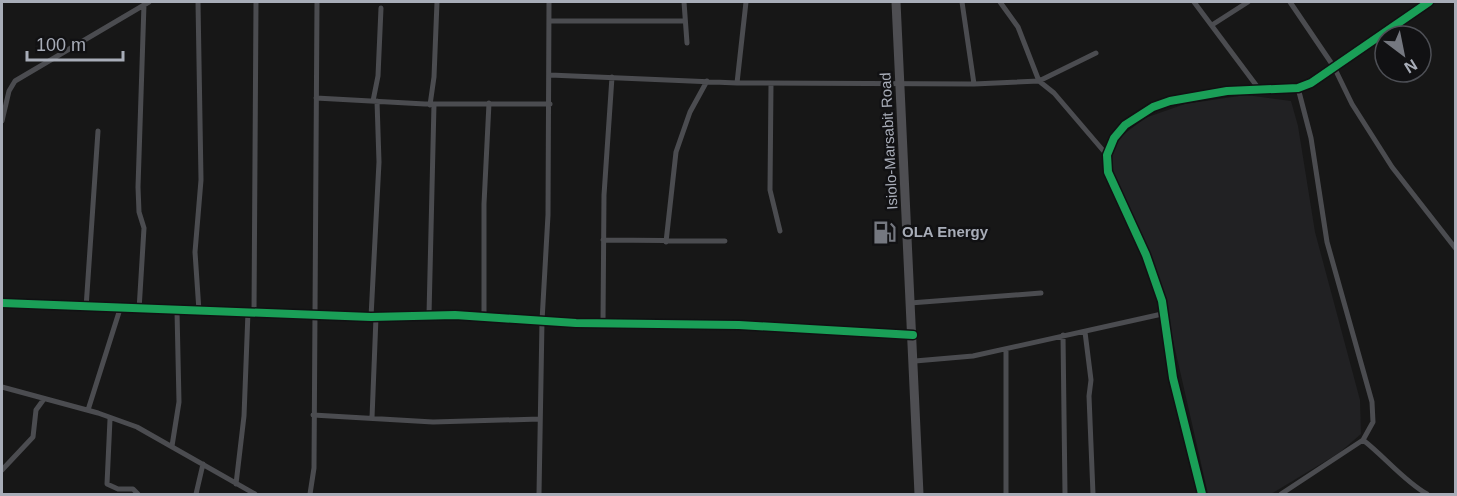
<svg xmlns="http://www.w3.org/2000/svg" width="1457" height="496" font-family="Helvetica,sans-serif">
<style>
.built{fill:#212123}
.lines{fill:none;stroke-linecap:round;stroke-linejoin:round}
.minor{stroke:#4b4c50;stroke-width:5}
.trunk{stroke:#4e4e52;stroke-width:9}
.cycleway-casing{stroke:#111113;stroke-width:11}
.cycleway{stroke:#1a9f57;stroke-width:8}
.labels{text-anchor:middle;stroke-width:5;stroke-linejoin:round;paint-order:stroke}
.street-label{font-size:15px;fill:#a8adb8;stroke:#111113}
.poi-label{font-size:15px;font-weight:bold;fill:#a8adb8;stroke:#111113;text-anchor:start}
</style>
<rect width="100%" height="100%" fill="#171717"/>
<path class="built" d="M 1246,95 L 1291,101 L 1298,126 L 1315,232 L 1360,400 L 1361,434 L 1339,453 L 1271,494 L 1208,494 L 1160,283 L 1107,180 L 1104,156 L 1119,138 L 1145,118 L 1185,104 Z"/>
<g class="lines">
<path class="minor" d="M 198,2 L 201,180 L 195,252 L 199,311
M 684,2 L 687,43
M 962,2 L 974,84
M 1000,2 L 1018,27 L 1039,81 L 1054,93 L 1107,155
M 1194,2 L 1259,89
M 1290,2 L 1334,67 L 1352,104 L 1392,167 L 1456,249
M 550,21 L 684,21
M 1212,25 L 1248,2
M 550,75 L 737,83 L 974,84 L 1039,81 L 1096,53
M 737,83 L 746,2
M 771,84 L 770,190 L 780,231
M 316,98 L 425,104 L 550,104
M 373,101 L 378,76 L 381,8
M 430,105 L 434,77 L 437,2
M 2,121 L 9,91 L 15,81 L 149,2
M 603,240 L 725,241
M 666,242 L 676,152 L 690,112 L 707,81
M 2,303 L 371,317 L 455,315 L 576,323 L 739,325 L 912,335
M 910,303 L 1041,293
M 86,308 L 98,131
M 139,310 L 144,228 L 139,212 L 138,187 L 144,4
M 254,313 L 256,2
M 429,315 L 434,104
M 371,317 L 379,162 L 377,101
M 484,317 L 484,204 L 489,103
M 603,323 L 604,195 L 612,77
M 1085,332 L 1091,380 L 1089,396 L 1093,494
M 1063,335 L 1065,494
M 1006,349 L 1006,494
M 915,361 L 973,356 L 1162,314
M 2,387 L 98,413 L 137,427 L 255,494
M 88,410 L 120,309
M 313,415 L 433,422 L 540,419
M 372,418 L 376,317
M 110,419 L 107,484 L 118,489 L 133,489 L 138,494
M 1363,440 C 1384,456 1405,482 1427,494
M 172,446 L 179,402 L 177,311
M 2,470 L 33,437 L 36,410 L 44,399
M 236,484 L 244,416 L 248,312
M 196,494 L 203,464
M 310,494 L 314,468 L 317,2
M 539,494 L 542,321 L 548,215 L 549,2
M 1202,494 L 1173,378 L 1162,301 L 1146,255 L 1108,172 L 1107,155 L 1114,138 L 1125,125 L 1153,107 L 1170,101 L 1227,91 L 1298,88 L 1311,83 L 1429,2
M 1281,494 L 1363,440 L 1373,422 L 1372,402 L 1327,242 L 1311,138 L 1298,88"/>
<path class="trunk" d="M 896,2 L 919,494"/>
<defs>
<path id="cycleway" d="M 2,303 L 371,317 L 455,315 L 576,323 L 739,325 L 913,335
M 1202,494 L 1173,378 L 1162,301 L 1146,255 L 1108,172 L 1107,155 L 1114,138 L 1125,125 L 1153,107 L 1170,101 L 1227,91 L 1298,88 L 1311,83 L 1429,2"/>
</defs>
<use href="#cycleway" class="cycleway-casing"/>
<use href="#cycleway" class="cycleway"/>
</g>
<defs>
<symbol id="fuel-bare" viewBox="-9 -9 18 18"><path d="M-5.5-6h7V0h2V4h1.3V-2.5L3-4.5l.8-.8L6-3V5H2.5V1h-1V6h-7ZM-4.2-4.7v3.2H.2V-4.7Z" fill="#757880" stroke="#111113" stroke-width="2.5" paint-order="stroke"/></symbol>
</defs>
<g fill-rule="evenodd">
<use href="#fuel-bare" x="868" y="216" width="33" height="33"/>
</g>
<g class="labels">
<g class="street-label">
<text transform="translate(889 141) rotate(-93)" y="5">Isiolo-Marsabit Road</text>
</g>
<g class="poi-label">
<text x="902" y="237">OLA Energy</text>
</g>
</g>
<rect width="1457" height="496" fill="none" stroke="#a8adb8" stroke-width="6"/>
<g transform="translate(1403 54) rotate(148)"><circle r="28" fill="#111113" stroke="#4d4f55" stroke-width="1.5"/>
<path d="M0-4.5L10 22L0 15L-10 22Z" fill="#757880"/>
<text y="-9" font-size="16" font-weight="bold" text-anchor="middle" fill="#a8adb8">N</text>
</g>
<path d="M27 51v9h96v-9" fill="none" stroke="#a8adb8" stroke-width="3"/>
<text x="36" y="51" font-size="18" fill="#a8adb8" stroke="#111113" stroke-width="4.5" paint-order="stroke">100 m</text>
</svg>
